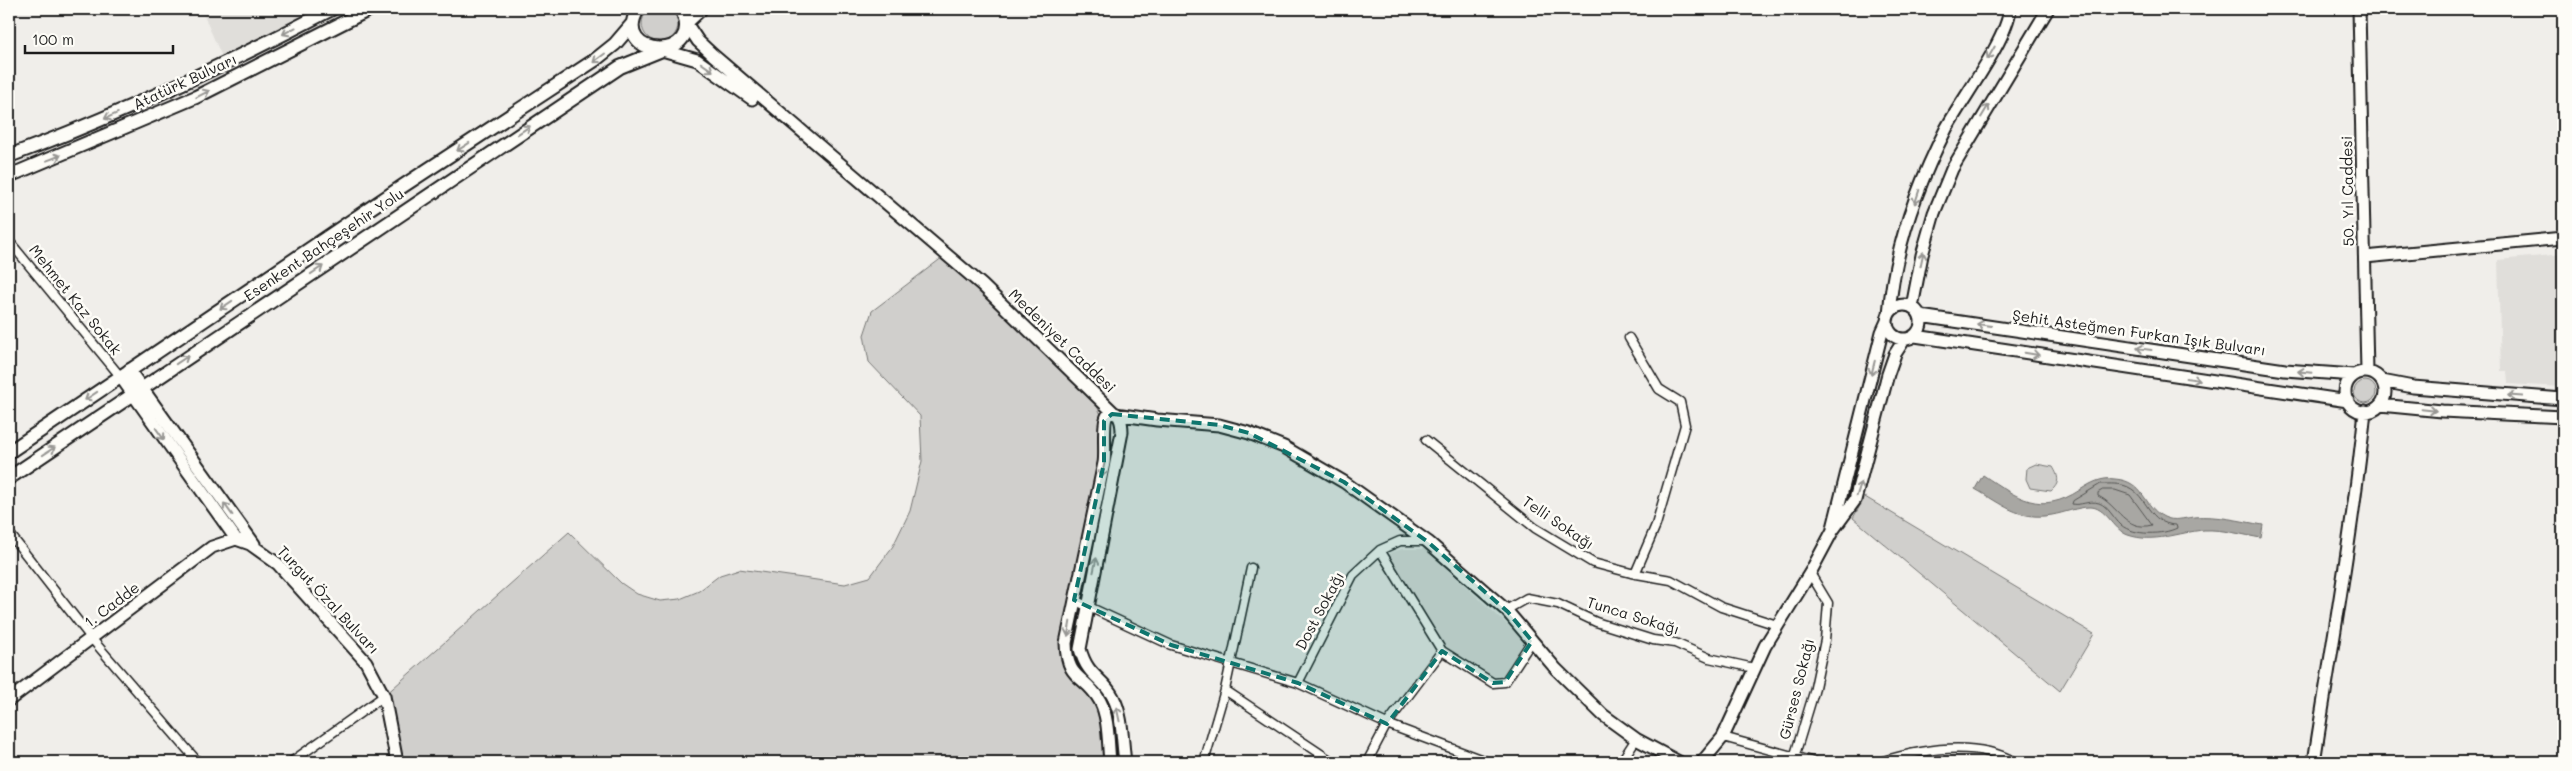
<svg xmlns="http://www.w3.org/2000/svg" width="2572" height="771" font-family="Mali,sans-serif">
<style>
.built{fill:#e0deda}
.green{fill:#d0cfcc;stroke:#767674}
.water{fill:#a8a7a3;stroke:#706f6d}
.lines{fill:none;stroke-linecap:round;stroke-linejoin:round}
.shore{stroke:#545452;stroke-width:1}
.street-casing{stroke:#1c1c1c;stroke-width:11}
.secondary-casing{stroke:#1c1c1c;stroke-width:15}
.primary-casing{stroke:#1c1c1c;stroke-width:16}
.street{stroke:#fdfcf7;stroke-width:8}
.secondary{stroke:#fdfcf7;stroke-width:11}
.primary{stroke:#fdfcf7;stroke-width:12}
.oneway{stroke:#989794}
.marked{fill:#0f766e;fill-opacity:0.2;stroke:#0f766e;stroke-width:4;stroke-dasharray:10 6;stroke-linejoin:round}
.labels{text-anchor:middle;stroke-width:5;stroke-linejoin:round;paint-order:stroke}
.street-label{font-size:15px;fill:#1c1c1c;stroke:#fdfcf7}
</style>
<rect width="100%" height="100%" fill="#f0eeea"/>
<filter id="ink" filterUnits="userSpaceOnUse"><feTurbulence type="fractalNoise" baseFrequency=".02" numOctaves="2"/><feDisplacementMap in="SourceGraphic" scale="10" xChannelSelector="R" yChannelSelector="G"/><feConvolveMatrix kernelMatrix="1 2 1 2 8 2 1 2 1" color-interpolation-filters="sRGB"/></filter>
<g filter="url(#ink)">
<path class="built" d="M 201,9 L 316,9 L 222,57 Z
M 2563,254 L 2563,387 L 2508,384 L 2507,371 L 2501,371 L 2498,260 Z
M 1403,549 L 1425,549 L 1524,640 L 1524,652 L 1505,682 L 1493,683 L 1442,651 L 1385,558 L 1392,552 Z"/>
<path class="green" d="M642 24a18 18 0 1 1 36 0a18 18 0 1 1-36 0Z
M 947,254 L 1090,391 L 1104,421 L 1067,653 L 1100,701 L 1110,762 L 397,762 L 384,696 L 569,532 L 621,583 L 637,594 L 660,601 L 680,599 L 699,591 L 720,575 L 739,569 L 845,584 L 870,577 L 893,546 L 910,511 L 922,461 L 920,416 L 869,362 L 864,335 L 872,311 Z
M2354 392a11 11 0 1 1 22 0a11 11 0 1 1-22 0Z
M 2036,464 L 2053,467 C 2059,477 2060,483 2051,491 L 2030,488 L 2026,479 L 2027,468 Z
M 1865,497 L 2094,634 L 2060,691 L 1853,518 Z"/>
<path class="water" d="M 1983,475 C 2018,498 2040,516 2080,490 C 2091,483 2101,477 2115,479 C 2145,481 2143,507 2164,517 C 2174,522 2184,518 2194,517 C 2217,515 2240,521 2263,525 L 2261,538 C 2243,535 2223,529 2204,530 C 2179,532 2154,544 2128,535 C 2113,530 2106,506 2089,507 C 2078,507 2064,513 2052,515 C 2019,521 2002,504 1975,489 Z"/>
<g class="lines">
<path class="shore" d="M 2101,484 C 2110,484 2120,483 2128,487 C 2148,496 2148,524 2176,525 L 2177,528 C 2163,535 2134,536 2121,525 C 2114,519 2108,506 2099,503 C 2089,500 2080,506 2072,504 L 2073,501 Z
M 2103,490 L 2115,490 L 2130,495 L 2152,525 C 2125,532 2118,505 2098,496 L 2098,493 Z"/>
<defs>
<path id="street" d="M 9,241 L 120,376
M 1629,338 L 1659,389 L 1680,402 L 1685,425 L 1656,525 L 1635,574
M 1426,440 L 1535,528 L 1593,563 L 1631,573 L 1671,580 L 1721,607 L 1777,625
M 9,533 L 92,639 L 198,762
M 1380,550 L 1442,651 L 1493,683 L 1505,682 L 1532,641
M 1074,600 L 1171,645 L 1298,683 L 1387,724 L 1367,762
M 1506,610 L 1527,598 L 1558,604 L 1596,622 L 1653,640 L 1675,643 L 1709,658 L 1754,668
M 1442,651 L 1387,724 L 1488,762
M 1298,683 L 1353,575 L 1380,550 L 1400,541 L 1426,541
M 1225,690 L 1333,762
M 1723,737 L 1814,762
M 1794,758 L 1814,692 L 1825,640 L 1828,603 L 1810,573
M 291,762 L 384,696
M 1204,762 L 1225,690 L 1251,568
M 1621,762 L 1636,739
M 1880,762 C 1922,749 1976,740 2015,762"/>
<path id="secondary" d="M 2359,9 L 2367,372
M 686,23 L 698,41 L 713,55 L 982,285 L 1115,414 L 1157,420 L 1219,425 L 1249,433 L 1284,447 L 1344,482 L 1428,542 L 1506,610 L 1556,669 L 1603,715 L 1636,739 L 1679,762
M 662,50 L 697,60 L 752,99
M 2365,257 L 2563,238
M1887 322a17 17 0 1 1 34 0a17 17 0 1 1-34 0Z
M 1912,307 L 1922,255 L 1934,213 L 1952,169 L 2048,9
M 1889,314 C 1894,250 1917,186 1946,129 C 1962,99 2007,40 2010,9
M 1920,316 L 2285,370 L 2354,375
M 1915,336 L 2348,401
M 129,370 L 254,544
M2345 392a20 20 0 1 1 40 0a20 20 0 1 1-40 0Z
M 120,376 L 236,539 L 250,544 L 278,564 L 366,662 L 384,696 L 397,762
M 2382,381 L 2413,387 L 2563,399
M 2380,405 L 2442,411 L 2563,417
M 1833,528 L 1882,332 L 1887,321
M 9,700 L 212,547 L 236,539
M 1110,762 C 1108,743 1109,718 1100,701 C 1085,674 1067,682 1066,643 L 1104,463 C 1106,453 1102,420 1108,415 C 1120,407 1122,425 1122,432 L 1080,649 C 1088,678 1102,676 1113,697 C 1123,716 1122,741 1125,762
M 1702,762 L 1723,737 L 1765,646 L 1810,573 L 1833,530 L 1855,500 L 1888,374 L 1895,354 L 1904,340
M 2314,762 C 2332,645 2353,529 2365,411"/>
<path id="primary" d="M 638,9 C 609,61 709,62 681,9
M 686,23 L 701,9
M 9,156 C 120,115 227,64 332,9
M 9,176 L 196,97 L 370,9
M 9,452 L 403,186 L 595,60 L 615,44 L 633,23
M 9,478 L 620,67 L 662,50"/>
</defs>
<use href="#street" class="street-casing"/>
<use href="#secondary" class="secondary-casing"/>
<use href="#primary" class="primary-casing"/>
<use href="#street" class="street"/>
<use href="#secondary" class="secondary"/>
<use href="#primary" class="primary"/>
</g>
<defs><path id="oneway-shaft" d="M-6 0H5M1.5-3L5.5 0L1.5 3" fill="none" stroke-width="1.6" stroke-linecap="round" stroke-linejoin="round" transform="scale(1.25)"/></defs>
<g class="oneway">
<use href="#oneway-shaft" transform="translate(289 31) rotate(152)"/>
<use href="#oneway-shaft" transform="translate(1991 53) rotate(120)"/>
<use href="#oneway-shaft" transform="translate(599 58) rotate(143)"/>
<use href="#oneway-shaft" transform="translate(707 67) rotate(35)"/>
<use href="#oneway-shaft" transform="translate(203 94) rotate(-27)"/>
<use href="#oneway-shaft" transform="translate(1985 111) rotate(-59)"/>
<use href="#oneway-shaft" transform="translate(111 116) rotate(156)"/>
<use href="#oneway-shaft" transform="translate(524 130) rotate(-33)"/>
<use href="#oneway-shaft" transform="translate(463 147) rotate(147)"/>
<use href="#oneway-shaft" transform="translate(54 158) rotate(-21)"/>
<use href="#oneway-shaft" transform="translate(1917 197) rotate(108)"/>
<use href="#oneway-shaft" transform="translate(1922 259) rotate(-78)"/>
<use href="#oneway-shaft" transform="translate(317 270) rotate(-34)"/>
<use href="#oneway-shaft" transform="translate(226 305) rotate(146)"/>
<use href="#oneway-shaft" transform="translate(1984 325) rotate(-172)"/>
<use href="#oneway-shaft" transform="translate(2144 349) rotate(-172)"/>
<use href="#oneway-shaft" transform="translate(2032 354) rotate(9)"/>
<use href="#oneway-shaft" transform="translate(182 360) rotate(-34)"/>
<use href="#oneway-shaft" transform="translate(1873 368) rotate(104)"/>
<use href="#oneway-shaft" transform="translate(2305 372) rotate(-175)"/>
<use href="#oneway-shaft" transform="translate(2193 379) rotate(8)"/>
<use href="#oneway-shaft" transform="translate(91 396) rotate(146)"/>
<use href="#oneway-shaft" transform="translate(2515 396) rotate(-176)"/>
<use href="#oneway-shaft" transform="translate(2429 410) rotate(6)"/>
<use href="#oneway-shaft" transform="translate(160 434) rotate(54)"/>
<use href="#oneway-shaft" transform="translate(49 451) rotate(-34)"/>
<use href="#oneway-shaft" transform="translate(1103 470) rotate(102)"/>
<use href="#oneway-shaft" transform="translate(1859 489) rotate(-72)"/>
<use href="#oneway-shaft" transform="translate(228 509) rotate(-126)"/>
<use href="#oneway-shaft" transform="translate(1095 565) rotate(-78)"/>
<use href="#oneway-shaft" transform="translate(1069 629) rotate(100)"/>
<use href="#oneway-shaft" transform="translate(1118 714) rotate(-102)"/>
</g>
</g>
<path class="marked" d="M 1112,414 L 1219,425 L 1249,433 L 1344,482 L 1428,542 L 1508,612 L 1532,641 L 1505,682 L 1493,683 L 1442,651 L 1387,724 L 1298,683 L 1171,645 L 1074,600 L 1104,463 L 1104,421 Z"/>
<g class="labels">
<g class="street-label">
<text transform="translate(185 82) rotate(-25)" y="5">Atatürk Bulvarı</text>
<text transform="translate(2348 191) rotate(-91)" y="5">50. Yıl Caddesi</text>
<text transform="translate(324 245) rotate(-34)" y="5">Esenkent Bahçeşehir Yolu</text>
<text transform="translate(75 300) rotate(51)" y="5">Mehmet Kaz Sokak</text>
<text transform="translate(2139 333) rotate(8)" y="5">Şehit Asteğmen Furkan Işık Bulvarı</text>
<text transform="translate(1062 341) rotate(44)" y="5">Medeniyet Caddesi</text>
<text transform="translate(1558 523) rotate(34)" y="5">Telli Sokağı</text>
<text transform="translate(328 600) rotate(47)" y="5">Turgut Özal Bulvarı</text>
<text transform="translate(112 605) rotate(-37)" y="5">1. Cadde</text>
<text transform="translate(1320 611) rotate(-62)" y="5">Dost Sokağı</text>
<text transform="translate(1633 616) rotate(17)" y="5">Tunca Sokağı</text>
<text transform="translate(1797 689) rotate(-76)" y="5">Gürses Sokağı</text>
</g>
</g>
<rect width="2572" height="771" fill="none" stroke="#fdfcf7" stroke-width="30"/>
<rect x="15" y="15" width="2542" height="741" fill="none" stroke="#1c1c1c" stroke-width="2" filter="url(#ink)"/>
<path d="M25 45v8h148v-8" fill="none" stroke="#1c1c1c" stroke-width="2.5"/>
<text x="32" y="45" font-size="15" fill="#1c1c1c" stroke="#fdfcf7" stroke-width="4" paint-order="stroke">100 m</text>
</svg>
